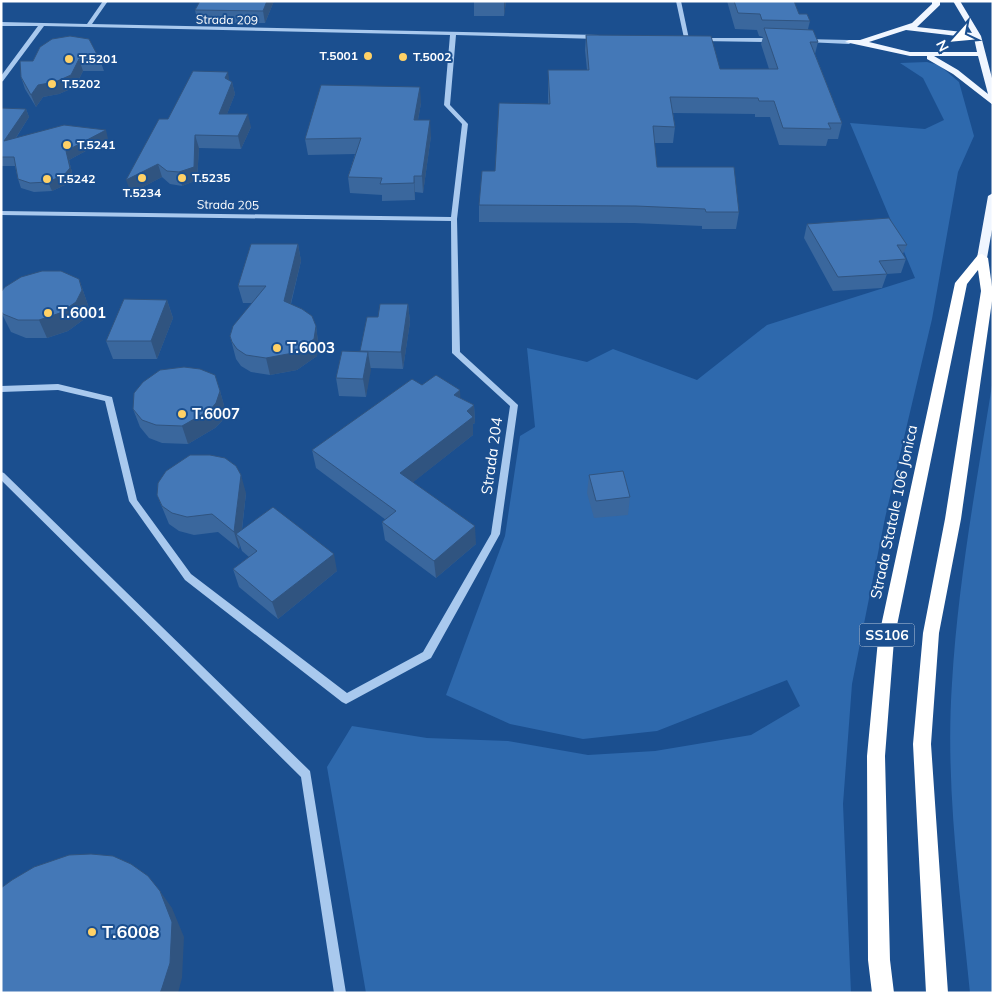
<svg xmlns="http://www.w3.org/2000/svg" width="994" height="994" font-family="Mulish,sans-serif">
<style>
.green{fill:#2e69ad}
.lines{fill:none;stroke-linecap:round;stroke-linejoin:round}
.minor{fill:#a9c9ee;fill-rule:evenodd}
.major{fill:#f0f6ff;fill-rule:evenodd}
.highway{fill:#fff;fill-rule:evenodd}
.wall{fill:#3a679d}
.shaded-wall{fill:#305480}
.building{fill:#4478b7;stroke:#305480}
.poi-dot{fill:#ffd166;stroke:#1b4f8f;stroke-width:2}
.labels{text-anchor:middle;stroke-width:4;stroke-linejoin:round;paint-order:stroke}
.far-street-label{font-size:12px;fill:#fff;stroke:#1b4f8f}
.far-poi-label{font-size:12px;font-weight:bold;fill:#fff;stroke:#1b4f8f;text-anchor:start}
.shield{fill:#1b4f8f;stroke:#bbcadd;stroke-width:1}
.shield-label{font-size:14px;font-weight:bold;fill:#fff}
.poi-label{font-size:15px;font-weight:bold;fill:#fff;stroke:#1b4f8f;text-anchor:start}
.street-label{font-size:15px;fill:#fff;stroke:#1b4f8f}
.near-poi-label{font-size:18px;font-weight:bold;fill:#fff;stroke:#1b4f8f;text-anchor:start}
</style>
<rect width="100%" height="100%" fill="#1b4f8f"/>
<path class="green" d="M 927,62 L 939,65 L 959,82 L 974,136 L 958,172 L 932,319 L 885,518 L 852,684 L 843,804 L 851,993 L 366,993 L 327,767 L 352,726 L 427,738 L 508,741 L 588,755 L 655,751 L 751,735 L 800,706 L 787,680 L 657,731 L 583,739 L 510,724 L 446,695 L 505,536 L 520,436 L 535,427 L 527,348 L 587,362 L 613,349 L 697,380 L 767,325 L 915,278 L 850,123 L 925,129 L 944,120 L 923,78 L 900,63 Z
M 993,379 L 993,993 L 970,993 C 960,890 945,786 952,683 C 958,581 977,480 993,379 Z"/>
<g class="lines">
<path class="minor" d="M 103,1 L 108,1 L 92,24 L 598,35 L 601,37 L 598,39 L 456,35 L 450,105 L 468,124 L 457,219 L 460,352 L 518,405 L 500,534 L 431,658 L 346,704 L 342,702 L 185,580 L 129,501 L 105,401 L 58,390 L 1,392 L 1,386 L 58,384 L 112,397 L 137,500 L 191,574 L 347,693 L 423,652 L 491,534 L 510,406 L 452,353 L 451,221 L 1,215 L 1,211 L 451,217 L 462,124 L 444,105 L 450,35 L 44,26 L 3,81 L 1,82 L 1,76 L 38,26 L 1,26 L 1,22 L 87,24 Z
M 676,1 L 681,1 L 689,39 L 684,38 Z
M 699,38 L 773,38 L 776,40 L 773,42 L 701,41 L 698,39 Z
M 804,39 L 849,40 L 852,42 L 849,44 L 806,42 L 803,40 Z
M 1,472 L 4,473 L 310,771 L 346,993 L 334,993 L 301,777 L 1,480 Z"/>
<path class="major" d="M 932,1 L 940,1 L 940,5 L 917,27 L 972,33 L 953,1 L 960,1 L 981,36 L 993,82 L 993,105 L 953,74 L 927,59 L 927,56 L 910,56 L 845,42 L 849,40 L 860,40 L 912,23 L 932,4 ZM 906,30 L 974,38 L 977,52 L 910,52 L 869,42 ZM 934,56 L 978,56 L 988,94 L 958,70 Z
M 993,193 L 993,224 L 987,258 L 982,261 L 977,258 L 988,196 Z"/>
<path class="highway" d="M 982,254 L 988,258 L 993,294 L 961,519 L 939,633 L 931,744 L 948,993 L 926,993 L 913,744 L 923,633 L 945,519 L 981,291 L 978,270 L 967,284 L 894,640 L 885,756 L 890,960 L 894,993 L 872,993 L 868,960 L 867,756 L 878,640 L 955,283 L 978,255 Z"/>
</g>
<path class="wall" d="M 200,1 L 274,1 L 265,23 L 198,23 L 195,10 Z
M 474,1 L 506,1 L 504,16 L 474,16 Z
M 727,1 L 794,1 L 799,14 L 810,21 L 808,29 L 818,42 L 815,54 L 842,123 L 838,139 L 828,139 L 826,146 L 779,145 L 770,117 L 755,117 L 755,114 L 673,113 L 675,127 L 673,143 L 654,143 L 657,167 L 739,212 L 736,229 L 702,229 L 702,226 L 634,223 L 479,222 L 479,205 L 495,171 L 548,104 L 548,70 L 587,70 L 585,50 L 586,35 L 720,69 L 769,69 L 761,44 L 763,37 L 759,36 L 757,30 L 735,29 Z
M 40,47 L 100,60 L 104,71 L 83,71 L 75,87 L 59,94 L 43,97 L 36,107 L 25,89 L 21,77 L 33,61 Z
M 229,80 L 232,82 L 235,94 L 227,114 L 251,127 L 241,149 L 199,148 L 197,180 L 182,186 L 170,184 L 162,177 L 131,193 L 168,119 Z
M 421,103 L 418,120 L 431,136 L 423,193 L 415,192 L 415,200 L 382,201 L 382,195 L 350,193 L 348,177 L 355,154 L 308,155 L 305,139 Z
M 1,108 L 26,109 L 29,117 L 16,138 L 108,139 L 69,160 L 73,177 L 67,184 L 52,191 L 34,192 L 21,188 L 18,179 L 15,166 L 1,166 Z
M 807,224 L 907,245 L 903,254 L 906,259 L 901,273 L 887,274 L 882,288 L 833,291 L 804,238 Z
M 298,244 L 301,261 L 291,304 L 316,326 L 318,342 L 317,356 L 297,370 L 270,375 L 251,372 L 241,366 L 236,359 L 230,336 L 252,303 L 243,303 L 238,286 Z
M 79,279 L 89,308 L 83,320 L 68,331 L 47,338 L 26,338 L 11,332 L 1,312 Z
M 167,300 L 173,318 L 157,359 L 113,359 L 106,341 Z
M 408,304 L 410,322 L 403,369 L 370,368 L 366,397 L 339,396 L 336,378 L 360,352 L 378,317 Z
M 422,385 L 460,390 L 460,398 L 474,405 L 475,423 L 473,424 L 473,435 L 413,482 L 476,544 L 436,578 L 385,540 L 382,522 L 386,520 L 316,468 L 312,450 Z
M 220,391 L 225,409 L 222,421 L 215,428 L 188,444 L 162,443 L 149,438 L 140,427 L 133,409 Z
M 589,475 L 630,497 L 628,515 L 594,518 L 587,493 Z
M 246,493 L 242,530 L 337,571 L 278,619 L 239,587 L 233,569 L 249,557 L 242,551 L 240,545 L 239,549 L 218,532 L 194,535 L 179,531 L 169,524 L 157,495 Z"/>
<path class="shaded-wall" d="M 267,1 L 274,1 L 265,23 L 263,11 Z
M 504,1 L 506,1 L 504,16 Z
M 79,59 L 83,71 L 75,87 L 59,94 L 43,97 L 36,107 L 31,95 L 38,85 Z
M 228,72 L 230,85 L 225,78 Z
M 232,82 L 235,94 L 222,127 L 219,114 Z
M 420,87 L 421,103 L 415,136 L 414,120 Z
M 26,109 L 29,117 L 8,150 L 4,141 Z
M 248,114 L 251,127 L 241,149 L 238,136 Z
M 430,120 L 431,136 L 423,193 L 422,176 Z
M 106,130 L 108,139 L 69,160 L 73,177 L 67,184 L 52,191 L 48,182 L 66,151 Z
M 195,135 L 199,148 L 197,180 L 182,186 L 179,172 Z
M 158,164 L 162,177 L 131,193 L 126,180 Z
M 414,176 L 415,192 L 415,200 L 414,183 Z
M 298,244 L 301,261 L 287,318 L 284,301 Z
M 79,279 L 89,308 L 83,320 L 68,331 L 47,338 L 39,320 Z
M 167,300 L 173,318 L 157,359 L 151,341 Z
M 408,304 L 410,322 L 403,369 L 401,352 Z
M 316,326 L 318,342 L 317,356 L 297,370 L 270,375 L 266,358 Z
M 368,352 L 371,370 L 366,397 L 363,379 Z
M 460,390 L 461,409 L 454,395 Z
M 220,391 L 225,409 L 222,421 L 215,428 L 188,444 L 182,426 Z
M 474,405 L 475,423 L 473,424 L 473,435 L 402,491 L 400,473 Z
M 241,475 L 246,493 L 241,537 L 236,534 L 240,545 L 239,549 L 234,532 Z
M 475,526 L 476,544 L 436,578 L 434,561 Z
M 334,554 L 337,571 L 278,619 L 272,602 Z
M 160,891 L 172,908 L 184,937 L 182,978 L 178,993 L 160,993 Z"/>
<path class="building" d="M 200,1 L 267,1 L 263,11 L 195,10 Z
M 734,1 L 794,1 L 799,14 L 807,14 L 810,21 L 762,20 L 760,14 L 738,13 Z
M 764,28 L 813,30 L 818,42 L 810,42 L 842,123 L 828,123 L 831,129 L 783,128 L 774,101 L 759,101 L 758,98 L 670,97 L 675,127 L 653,126 L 657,167 L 734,167 L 739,212 L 706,212 L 705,209 L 636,206 L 479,205 L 482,171 L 495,171 L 499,103 L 550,104 L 548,70 L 589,70 L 586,35 L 711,36 L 720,69 L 778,69 Z
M 70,36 L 89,39 L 100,60 L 79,59 L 71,75 L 55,82 L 38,85 L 31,95 L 21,77 L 20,61 L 33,61 L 40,47 L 52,39 Z
M 193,71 L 228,72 L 225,78 L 232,82 L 219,114 L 248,114 L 238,136 L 195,135 L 194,167 L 179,172 L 167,171 L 158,164 L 126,180 L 159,119 L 168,119 Z
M 321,85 L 420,87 L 414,120 L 430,120 L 422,176 L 414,176 L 414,183 L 380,184 L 382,178 L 348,177 L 361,138 L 305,139 Z
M 1,108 L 26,109 L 4,141 L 64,125 L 106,130 L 66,151 L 70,168 L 64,175 L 48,182 L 30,183 L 18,179 L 14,157 L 1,157 Z
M 889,218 L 907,245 L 897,245 L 906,259 L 879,261 L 887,274 L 838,277 L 807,224 Z
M 251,244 L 298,244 L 284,301 L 302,309 L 312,316 L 316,326 L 314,339 L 293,353 L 266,358 L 246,355 L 237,349 L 232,342 L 230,336 L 233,326 L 266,286 L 238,286 Z
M 42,271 L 61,271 L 79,279 L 82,290 L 76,302 L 60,313 L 39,320 L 18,320 L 3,314 L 1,311 L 1,292 L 5,287 L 21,277 Z
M 124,299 L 167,300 L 151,341 L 106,341 Z
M 380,304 L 408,304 L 401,352 L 360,351 L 367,317 L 378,317 Z
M 342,351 L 368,352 L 363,379 L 336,378 Z
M 184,367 L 200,369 L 215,375 L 220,391 L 216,403 L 210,410 L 182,426 L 156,425 L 142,420 L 133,409 L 134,393 L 143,382 L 160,370 Z
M 436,375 L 460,390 L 454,395 L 474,405 L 467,411 L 473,417 L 400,473 L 475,526 L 434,561 L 382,522 L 396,511 L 312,450 L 412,379 L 422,385 Z
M 190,455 L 210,455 L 225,458 L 236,466 L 241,475 L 234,532 L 212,514 L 187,517 L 172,513 L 162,506 L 157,495 L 158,483 L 166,471 Z
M 623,471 L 630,497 L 596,501 L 589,475 Z
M 273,507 L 334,554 L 272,602 L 233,569 L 257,551 L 236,534 Z
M 91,854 L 113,856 L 131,864 L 148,876 L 160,891 L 172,922 L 170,963 L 162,988 L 160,993 L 1,993 L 1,888 L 12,880 L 34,867 L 69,855 Z"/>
<g class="poi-dot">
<circle cx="368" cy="56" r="5"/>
<circle cx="403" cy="57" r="5"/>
<circle cx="69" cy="59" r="5"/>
<circle cx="52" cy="84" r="5"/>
<circle cx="67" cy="145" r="5"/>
<circle cx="142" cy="178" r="5"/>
<circle cx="182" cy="178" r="5"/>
<circle cx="47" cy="179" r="5"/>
<circle cx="48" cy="313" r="5"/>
<circle cx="277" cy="348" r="5"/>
<circle cx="182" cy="414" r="5"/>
<circle cx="92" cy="932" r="5"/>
</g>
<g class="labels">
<g class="far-street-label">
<text transform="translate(227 20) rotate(1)" y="4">Strada 209</text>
<text transform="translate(228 205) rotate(1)" y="4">Strada 205</text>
</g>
<g class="far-poi-label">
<text x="358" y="60" text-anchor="end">T.5001</text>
<text x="413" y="61">T.5002</text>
<text x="79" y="63">T.5201</text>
<text x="62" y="88">T.5202</text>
<text x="77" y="149">T.5241</text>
<text x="192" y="182">T.5235</text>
<text x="57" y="183">T.5242</text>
<text x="142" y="197" text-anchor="middle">T.5234</text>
</g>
<rect class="shield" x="859.5" y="623.5" width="55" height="23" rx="4"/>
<g class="shield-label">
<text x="887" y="640">SS106</text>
</g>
<g class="poi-label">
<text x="58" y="318">T.6001</text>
<text x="287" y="353">T.6003</text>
<text x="192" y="419">T.6007</text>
</g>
<g class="street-label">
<text transform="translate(492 456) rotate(-82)" y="5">Strada 204</text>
<text transform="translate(894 512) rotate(-78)" y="5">Strada Statale 106 Jonica</text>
</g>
<g class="near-poi-label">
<text x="102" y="938">T.6008</text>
</g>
</g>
<rect width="994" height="994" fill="none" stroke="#ffffff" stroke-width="5"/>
<g transform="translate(954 40) rotate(243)" stroke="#1b4f8f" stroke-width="4" paint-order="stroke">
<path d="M0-4L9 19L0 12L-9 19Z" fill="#ffffff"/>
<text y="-8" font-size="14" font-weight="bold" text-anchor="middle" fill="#ffffff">N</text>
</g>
</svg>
